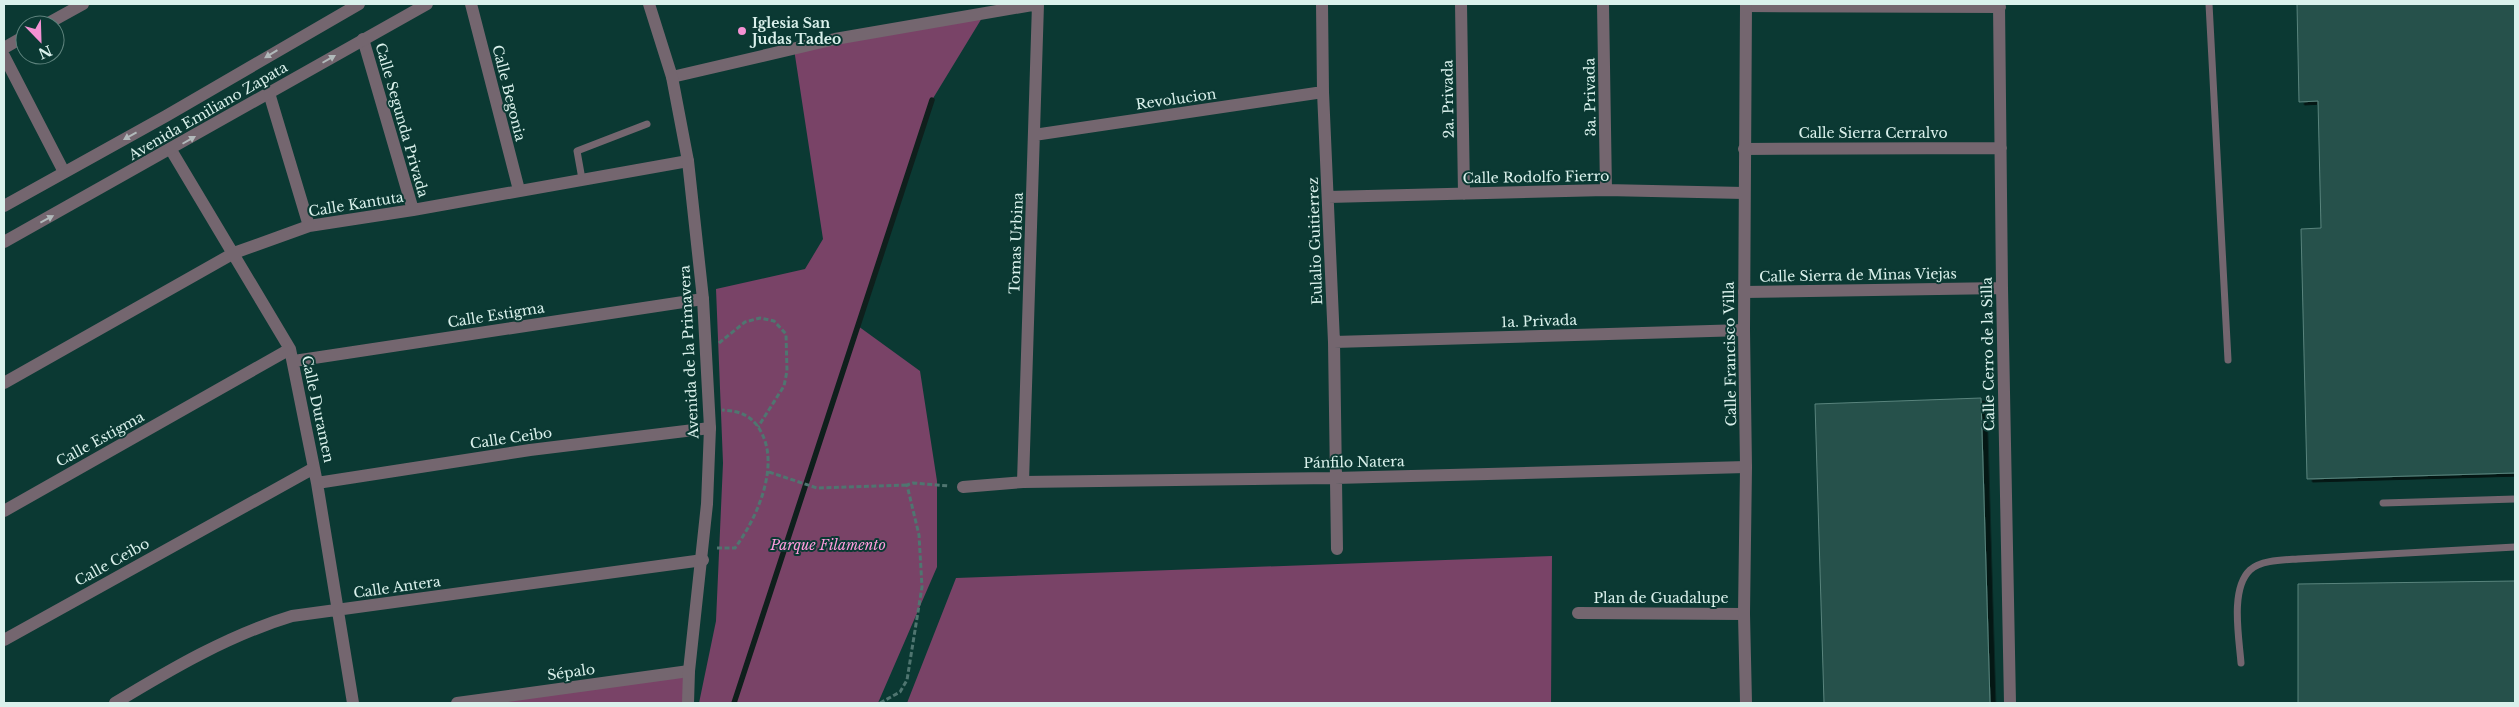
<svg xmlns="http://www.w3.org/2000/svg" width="2519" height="707" font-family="'Libre Baskerville',serif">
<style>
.green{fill:#794367}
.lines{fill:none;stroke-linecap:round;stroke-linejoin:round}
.stream{stroke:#0f1f1c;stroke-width:5.5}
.building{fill:#26514b;stroke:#59847d;filter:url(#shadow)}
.path{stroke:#4f7570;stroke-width:3;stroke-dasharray:5 2.5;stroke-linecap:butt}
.service{stroke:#74666f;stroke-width:7}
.minor{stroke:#74666f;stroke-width:12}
.tertiary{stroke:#74666f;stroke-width:12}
.oneway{fill:#b1b9ba}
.poi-dot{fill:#f491d3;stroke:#0b3933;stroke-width:2}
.labels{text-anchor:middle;stroke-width:4;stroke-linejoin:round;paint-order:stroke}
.poi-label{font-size:14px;font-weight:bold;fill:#daf1ec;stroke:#0b3933;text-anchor:start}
.street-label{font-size:14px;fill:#daf1ec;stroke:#0b3933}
.park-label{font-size:14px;font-style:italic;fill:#fe9bdd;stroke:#0b3933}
</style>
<defs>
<filter id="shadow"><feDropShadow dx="5.5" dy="3" stdDeviation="0" flood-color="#0009"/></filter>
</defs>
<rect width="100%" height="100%" fill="#0b3933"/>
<path class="green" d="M 985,13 L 932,100 L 858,326 L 920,371 L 937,481 L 937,567 L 878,703 L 699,703 L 716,621 L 723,463 L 716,289 L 805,269 L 823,239 L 794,49 Z
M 1552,556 L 1551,703 L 907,703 L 956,578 Z
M 689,671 L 688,703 L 468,703 Z"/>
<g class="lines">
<path class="stream" d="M 734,703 L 932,100"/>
</g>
<path class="building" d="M 2297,4 L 2515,4 L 2515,473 L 2307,479 L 2301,229 L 2321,228 L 2318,101 L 2299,102 Z
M 1981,398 L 1990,703 L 1824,703 L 1815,404 Z
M 2515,581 L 2515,703 L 2298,703 L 2298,584 Z"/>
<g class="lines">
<path class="path" d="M 719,343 L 745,322 L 760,318 L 774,321 L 786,334 L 787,371 L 784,386 L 758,427
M 769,472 L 817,488 L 907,485
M 717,548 L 735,548 C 757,518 781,465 760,430 C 751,415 740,411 722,410
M 880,703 L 900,692 L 907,680 L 922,587 L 919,535 L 907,485 L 913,483 L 949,486"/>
<path class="service" d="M 2209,4 L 2228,360
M 582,179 L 577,151 L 647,124
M 2383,503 L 2515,499
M 2241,663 C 2239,637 2230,589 2250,570 C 2261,560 2283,560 2298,559 L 2515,547"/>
<path class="minor" d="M 471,4 L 519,190
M 1322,4 L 1323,92 L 1334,342 L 1337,549
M 1461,4 L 1464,194
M 1603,4 L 1606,190
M 1999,4 L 2002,288 L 2010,703
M 1746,6 L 2000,7
M 45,25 L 83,4
M 363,39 L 413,210
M 4,48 L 25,36
M 4,56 L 64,172
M 672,77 L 835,39 L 1038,4
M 269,93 L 309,226
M 1034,135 L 1323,92
M 1744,149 L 2001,148
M 171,150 L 290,349 L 317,483 L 353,703
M 1328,197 L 1606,190 L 1744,193
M 1744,292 L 2002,288
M 1334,342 L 1744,330
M 294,361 L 703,299
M 4,383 L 234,253 L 309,226 L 413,210 L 688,161
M 1023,482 L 1038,4
M 317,483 L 530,450 L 710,428
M 963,487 L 1023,482 L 1335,478 L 1746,467
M 4,511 L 290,349
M 1578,613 L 1744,614
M 4,640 L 314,468
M 115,703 C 171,669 229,635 292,616 L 703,560
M 457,703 L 689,671"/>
<path class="tertiary" d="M 649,4 L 672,77 L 688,161 L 703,299 L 710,428 L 707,504 L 689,671 L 688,703
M 4,206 L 166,116 L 359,4
M 4,242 L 427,4
M 1746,703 L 1744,614 L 1746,467 L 1744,330 L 1746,4"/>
</g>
<defs><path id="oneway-solid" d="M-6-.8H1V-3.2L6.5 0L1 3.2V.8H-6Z" transform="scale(1.25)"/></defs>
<g class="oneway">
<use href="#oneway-solid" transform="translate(271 54) rotate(149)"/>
<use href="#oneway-solid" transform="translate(329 59) rotate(-30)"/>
<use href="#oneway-solid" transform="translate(130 136) rotate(151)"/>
<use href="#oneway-solid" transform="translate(189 140) rotate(-30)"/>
<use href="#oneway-solid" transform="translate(47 219) rotate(-28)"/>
</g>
<circle class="poi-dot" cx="742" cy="31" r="5"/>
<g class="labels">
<g class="poi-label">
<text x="752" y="28">Iglesia San<tspan x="752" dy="16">Judas Tadeo</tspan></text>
</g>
<g class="street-label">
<text transform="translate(509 93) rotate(76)" y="5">Calle Begonia</text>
<text transform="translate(1590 97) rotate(-91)" y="5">3a. Privada</text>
<text transform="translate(1176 99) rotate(-8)" y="5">Revolucion</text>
<text transform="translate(1448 99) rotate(-91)" y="5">2a. Privada</text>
<text transform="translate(208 111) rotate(-30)" y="5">Avenida Emiliano Zapata</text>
<text transform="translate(402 120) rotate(74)" y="5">Calle Segunda Privada</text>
<text x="1873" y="138">Calle Sierra Cerralvo</text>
<text transform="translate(1536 177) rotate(-1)" y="5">Calle Rodolfo Fierro</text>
<text transform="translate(356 204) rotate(-9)" y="5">Calle Kantuta</text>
<text transform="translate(1315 241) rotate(-92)" y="5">Eulalio Guitierrez</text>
<text transform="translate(1016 243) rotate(-88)" y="5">Tomas Urbina</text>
<text transform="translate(1858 275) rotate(-1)" y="5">Calle Sierra de Minas Viejas</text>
<text transform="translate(496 315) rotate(-9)" y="5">Calle Estigma</text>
<text transform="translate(1539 321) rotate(-2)" y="5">1a. Privada</text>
<text transform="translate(689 352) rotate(-93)" y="5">Avenida de la Primavera</text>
<text transform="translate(1730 354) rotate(-91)" y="5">Calle Francisco Villa</text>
<text transform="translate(1988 354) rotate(-91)" y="5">Calle Cerro de la Silla</text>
<text transform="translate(318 409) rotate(78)" y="5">Calle Duramen</text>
<text transform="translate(511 438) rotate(-8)" y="5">Calle Ceibo</text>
<text transform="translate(100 439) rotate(-29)" y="5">Calle Estigma</text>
<text transform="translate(1354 462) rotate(-1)" y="5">Pánfilo Natera</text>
<text transform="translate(112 562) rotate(-29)" y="5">Calle Ceibo</text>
<text transform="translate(397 587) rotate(-8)" y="5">Calle Antera</text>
<text x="1661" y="603">Plan de Guadalupe</text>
<text transform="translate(571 672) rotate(-8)" y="5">Sépalo</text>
</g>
<g class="park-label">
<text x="828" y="550">Parque Filamento</text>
</g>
</g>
<rect width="2519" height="707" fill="none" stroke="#daf1ec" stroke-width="10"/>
<g transform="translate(40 40) rotate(157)"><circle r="24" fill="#0b3933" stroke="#5e837d"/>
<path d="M0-4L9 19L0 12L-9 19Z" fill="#f491d3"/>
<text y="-8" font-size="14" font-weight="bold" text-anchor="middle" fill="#daf1ec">N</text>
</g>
</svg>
